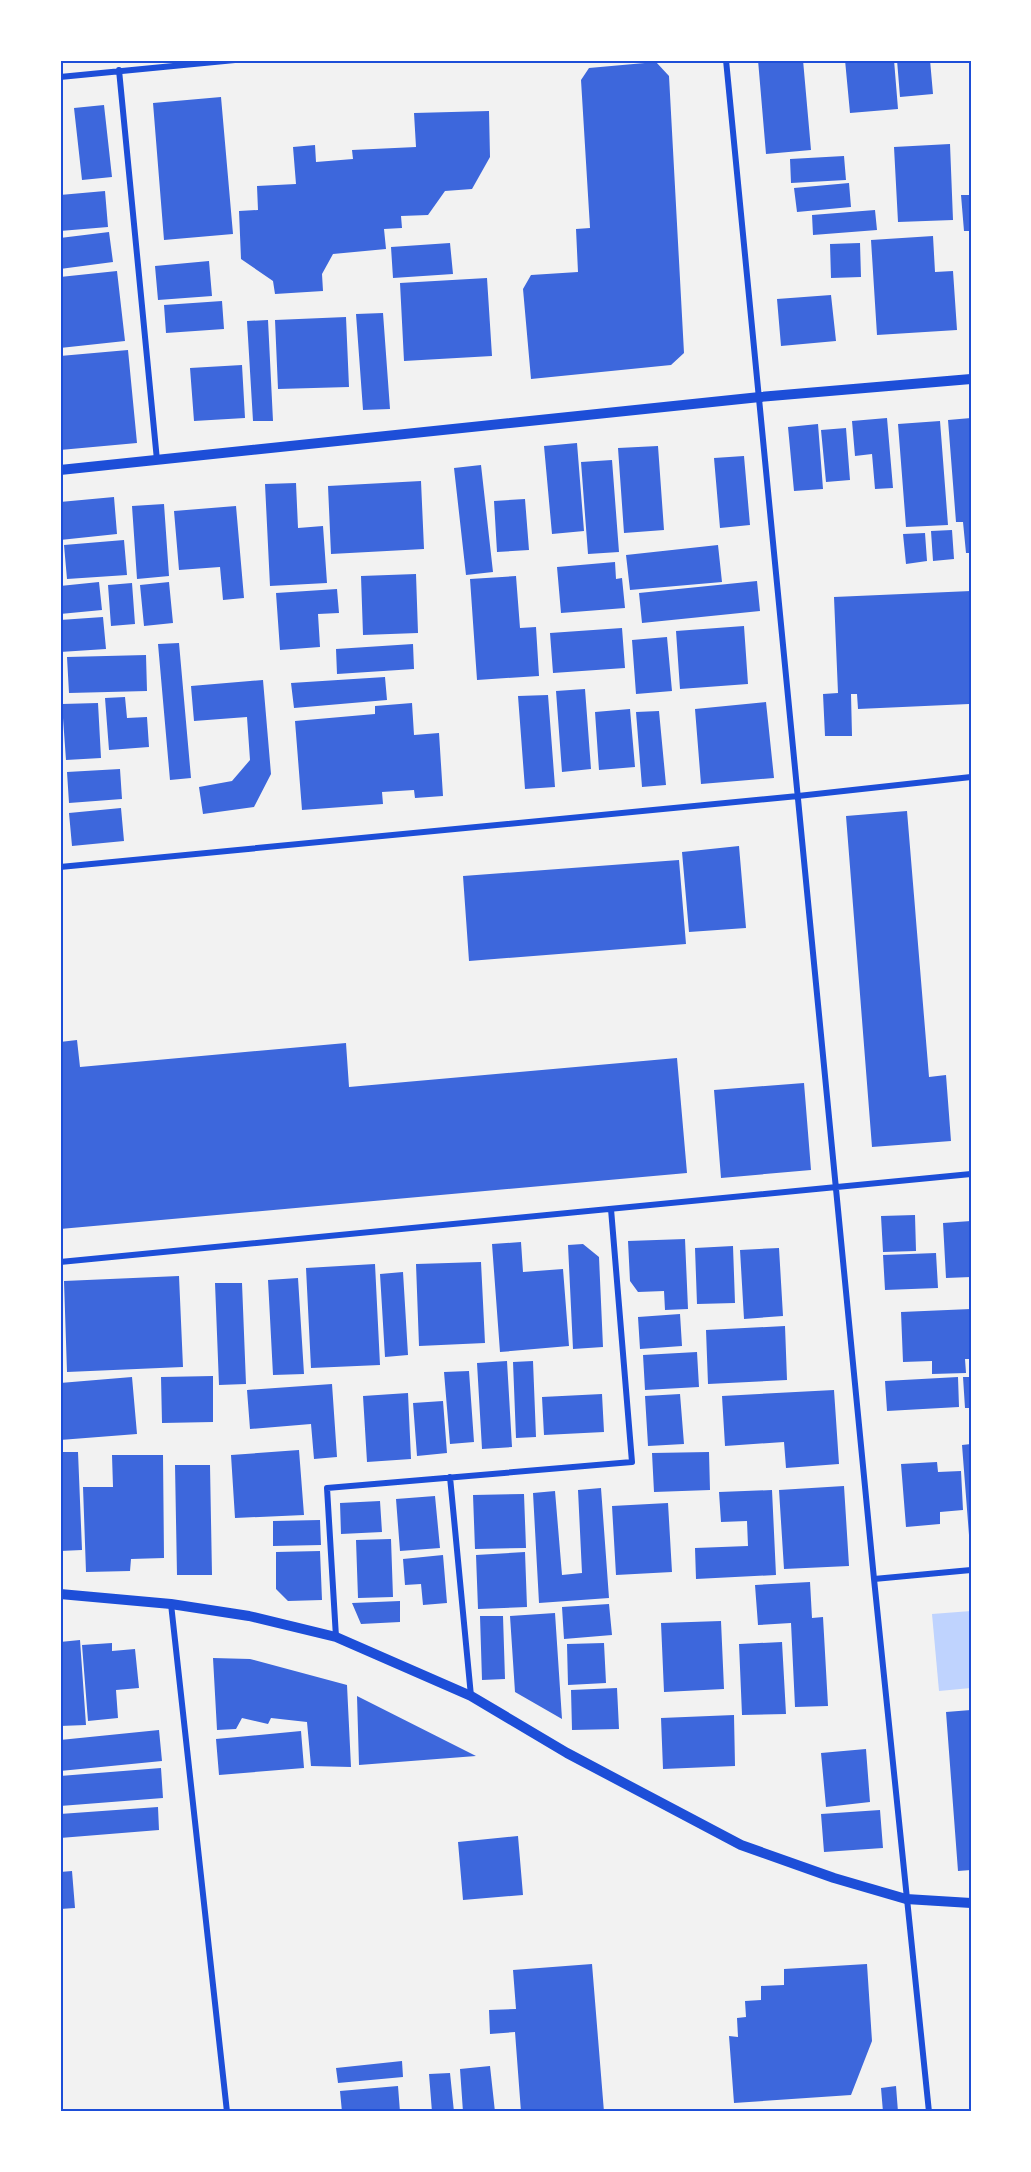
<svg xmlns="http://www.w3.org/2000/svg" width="1031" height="2172" font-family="'DM Sans',sans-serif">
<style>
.water{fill:#bfd3fe}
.building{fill:#3d67dc}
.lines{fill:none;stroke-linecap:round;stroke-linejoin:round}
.minor{stroke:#1d4ed8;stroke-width:6}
.tertiary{stroke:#1d4ed8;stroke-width:10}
.neatline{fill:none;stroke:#1d4ed8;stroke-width:2}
</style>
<rect width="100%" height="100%" fill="#f2f2f2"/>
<path class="water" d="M 971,1611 L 971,1688 L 939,1691 L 932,1614 Z"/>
<path class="building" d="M 758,60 L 803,60 L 811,150 L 766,154 Z
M 845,60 L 894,60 L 898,109 L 850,113 Z
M 897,60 L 930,60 L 933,94 L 900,97 Z
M 656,62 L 669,76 L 684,353 L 671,365 L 531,379 L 523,289 L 531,275 L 578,272 L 576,229 L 590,228 L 581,80 L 589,68 Z
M 221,97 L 233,234 L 164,240 L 153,103 Z
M 104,105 L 112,177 L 82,180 L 74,108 Z
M 489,111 L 490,157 L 472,189 L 445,191 L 428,215 L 401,216 L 402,228 L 384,229 L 386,249 L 333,254 L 322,274 L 323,291 L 275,294 L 273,281 L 241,259 L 239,211 L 258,210 L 257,186 L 296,184 L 293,147 L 315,145 L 316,162 L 353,159 L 352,150 L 416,147 L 414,113 Z
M 950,144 L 953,220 L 898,222 L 894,147 Z
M 844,156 L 846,180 L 791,183 L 790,159 Z
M 849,183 L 851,207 L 797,212 L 794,188 Z
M 105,191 L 108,227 L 60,231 L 60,195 Z
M 961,195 L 971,195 L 971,231 L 964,231 Z
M 875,210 L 877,230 L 813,235 L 812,215 Z
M 109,232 L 113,262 L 60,269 L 60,238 Z
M 933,236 L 935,272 L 953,271 L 957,330 L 877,335 L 871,240 Z
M 450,243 L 453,274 L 393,278 L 391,247 Z
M 860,243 L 861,277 L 831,278 L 830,244 Z
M 209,261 L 212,296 L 158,300 L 155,266 Z
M 117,271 L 125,341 L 60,348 L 60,277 Z
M 487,278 L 492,356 L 404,361 L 400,283 Z
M 831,295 L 836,341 L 781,346 L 777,299 Z
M 222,301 L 224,329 L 166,333 L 164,305 Z
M 383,313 L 390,409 L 363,410 L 356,314 Z
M 346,317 L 349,387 L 278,389 L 275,320 Z
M 268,320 L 273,421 L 253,421 L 247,321 Z
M 128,350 L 137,443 L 60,450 L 60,356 Z
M 242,365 L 245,418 L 194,421 L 190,368 Z
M 887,418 L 893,488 L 875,489 L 872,454 L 855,456 L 852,421 Z
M 971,418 L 971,553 L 966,553 L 963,522 L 956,522 L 948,420 Z
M 940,421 L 948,525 L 906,527 L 898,424 Z
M 818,424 L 823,489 L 794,491 L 788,427 Z
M 846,428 L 850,480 L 826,482 L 821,430 Z
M 577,443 L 584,531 L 552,534 L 544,446 Z
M 658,446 L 664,530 L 624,533 L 618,448 Z
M 744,456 L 750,525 L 720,528 L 714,458 Z
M 612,460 L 619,552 L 588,554 L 581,462 Z
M 481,465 L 493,572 L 466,575 L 454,468 Z
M 421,481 L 424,549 L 331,554 L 328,486 Z
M 296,483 L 298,528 L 323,526 L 327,583 L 270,586 L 265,484 Z
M 114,497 L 117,534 L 60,540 L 60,502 Z
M 525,499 L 529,550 L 497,552 L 494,501 Z
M 164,504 L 169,576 L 137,579 L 132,506 Z
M 236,506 L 244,598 L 223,600 L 220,567 L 179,570 L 174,511 Z
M 952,530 L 954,559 L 933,561 L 931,531 Z
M 925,533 L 927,561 L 906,564 L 903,534 Z
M 124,540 L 127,575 L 67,579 L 64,545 Z
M 718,545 L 722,582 L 630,590 L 626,555 Z
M 615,562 L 616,579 L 622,578 L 625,608 L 561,613 L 557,567 Z
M 416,574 L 418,633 L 363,635 L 361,576 Z
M 516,576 L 520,628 L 536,627 L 539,676 L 477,680 L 470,579 Z
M 757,581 L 760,611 L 642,623 L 639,593 Z
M 99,582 L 102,610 L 60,614 L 60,586 Z
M 169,582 L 173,623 L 144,626 L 140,585 Z
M 132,583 L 135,624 L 111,626 L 108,585 Z
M 337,589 L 339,613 L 318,614 L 320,647 L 280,650 L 276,593 Z
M 971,591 L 969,704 L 858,709 L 857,694 L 851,694 L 852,736 L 825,736 L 823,694 L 838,693 L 834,597 Z
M 103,617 L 106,649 L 60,652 L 60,620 Z
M 744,626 L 748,684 L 680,689 L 676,631 Z
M 622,628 L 625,668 L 553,673 L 550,633 Z
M 667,637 L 672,691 L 636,694 L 632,640 Z
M 179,643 L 191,778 L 170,780 L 158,644 Z
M 413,644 L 414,669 L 337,674 L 336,649 Z
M 146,655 L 147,691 L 69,693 L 67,657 Z
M 385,677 L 387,700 L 294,708 L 291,683 Z
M 263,680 L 271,774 L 254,807 L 203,814 L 199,787 L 232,781 L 250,760 L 247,717 L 194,721 L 191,686 Z
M 585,689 L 591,769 L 562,772 L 556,691 Z
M 548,695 L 555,787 L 525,789 L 518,696 Z
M 125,697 L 127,718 L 147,717 L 149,747 L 109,750 L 105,698 Z
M 766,702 L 774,778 L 701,784 L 695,709 Z
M 98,703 L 101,758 L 66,760 L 62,704 Z
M 412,703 L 414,735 L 439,733 L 443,796 L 415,798 L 414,790 L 382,792 L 383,804 L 302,810 L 295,721 L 375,714 L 375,706 Z
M 630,709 L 635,767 L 599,770 L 595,712 Z
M 659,711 L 666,785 L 642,787 L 636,712 Z
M 120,769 L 122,799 L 69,803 L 67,772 Z
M 121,808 L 124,841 L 72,846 L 69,813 Z
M 907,811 L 929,1077 L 946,1075 L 951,1141 L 872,1147 L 846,816 Z
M 739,846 L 746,928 L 689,932 L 682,852 Z
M 679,860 L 686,944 L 469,961 L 463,876 Z
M 77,1040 L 80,1067 L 346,1043 L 349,1087 L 677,1058 L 687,1173 L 60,1229 L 60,1042 Z
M 804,1083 L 811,1170 L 721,1178 L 714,1090 Z
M 915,1215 L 916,1251 L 883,1252 L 881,1216 Z
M 971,1221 L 971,1277 L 946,1278 L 943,1223 Z
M 685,1239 L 688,1309 L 665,1310 L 664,1291 L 638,1292 L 630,1281 L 628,1241 Z
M 521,1242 L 523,1272 L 563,1269 L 569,1346 L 500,1352 L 492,1244 Z
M 583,1244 L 599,1257 L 603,1347 L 573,1349 L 568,1245 Z
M 733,1246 L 735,1303 L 697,1304 L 695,1248 Z
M 779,1248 L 783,1316 L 744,1319 L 740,1250 Z
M 936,1253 L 938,1288 L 885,1290 L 883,1255 Z
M 481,1262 L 485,1343 L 419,1346 L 416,1264 Z
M 375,1264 L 380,1365 L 311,1368 L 306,1268 Z
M 403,1272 L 408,1355 L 385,1357 L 380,1274 Z
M 179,1276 L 183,1367 L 67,1372 L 64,1281 Z
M 298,1278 L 304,1374 L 273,1375 L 268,1280 Z
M 215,1283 L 242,1283 L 246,1384 L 219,1385 Z
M 971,1309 L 971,1359 L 965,1359 L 966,1373 L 932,1374 L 932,1361 L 903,1362 L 901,1312 Z
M 680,1314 L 682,1346 L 640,1349 L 638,1317 Z
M 785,1326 L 787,1380 L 708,1384 L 706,1330 Z
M 697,1352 L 699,1387 L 645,1390 L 643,1355 Z
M 507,1361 L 512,1447 L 482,1449 L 477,1363 Z
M 533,1361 L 536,1437 L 516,1438 L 513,1362 Z
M 469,1371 L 474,1442 L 450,1444 L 444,1372 Z
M 213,1376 L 213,1422 L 162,1423 L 161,1377 Z
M 132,1377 L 137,1434 L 60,1440 L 60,1383 Z
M 958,1377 L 959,1407 L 887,1411 L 885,1381 Z
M 963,1377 L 971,1377 L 971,1408 L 965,1408 Z
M 332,1384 L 337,1457 L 314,1459 L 311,1424 L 250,1429 L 247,1390 Z
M 834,1390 L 839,1464 L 786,1468 L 784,1442 L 725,1446 L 722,1396 Z
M 408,1393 L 411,1459 L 367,1462 L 363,1396 Z
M 602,1394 L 604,1432 L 544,1435 L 542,1397 Z
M 680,1394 L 684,1444 L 648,1446 L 645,1396 Z
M 443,1401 L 447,1453 L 417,1456 L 413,1403 Z
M 971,1444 L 971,1535 L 969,1535 L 962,1445 Z
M 299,1450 L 304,1515 L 235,1518 L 231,1455 Z
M 60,1452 L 78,1452 L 82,1550 L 60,1551 Z
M 709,1452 L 710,1490 L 654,1492 L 652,1453 Z
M 112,1455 L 163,1455 L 164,1558 L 131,1559 L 130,1571 L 86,1572 L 83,1487 L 113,1487 Z
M 937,1462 L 938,1472 L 961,1471 L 963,1510 L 940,1512 L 940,1524 L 906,1527 L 901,1464 Z
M 175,1465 L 210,1465 L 212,1575 L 177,1575 Z
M 844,1486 L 849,1566 L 784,1569 L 779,1490 Z
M 601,1488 L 609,1598 L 539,1603 L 533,1493 L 555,1491 L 562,1575 L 582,1573 L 578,1490 Z
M 772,1490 L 776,1575 L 696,1579 L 695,1548 L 748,1546 L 747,1521 L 721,1522 L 719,1492 Z
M 524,1494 L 526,1548 L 475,1549 L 473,1495 Z
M 435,1496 L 440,1548 L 400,1551 L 396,1499 Z
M 380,1501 L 382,1532 L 341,1534 L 340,1503 Z
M 668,1503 L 672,1572 L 616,1575 L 612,1506 Z
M 320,1520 L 321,1545 L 273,1546 L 273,1521 Z
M 391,1539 L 393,1597 L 358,1598 L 356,1540 Z
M 320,1551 L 322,1600 L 288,1601 L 276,1589 L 276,1552 Z
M 525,1552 L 527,1607 L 478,1609 L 476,1555 Z
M 443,1555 L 447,1603 L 423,1605 L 421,1584 L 405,1585 L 403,1559 Z
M 810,1582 L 812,1618 L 823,1617 L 828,1706 L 795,1707 L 791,1623 L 758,1625 L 755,1585 Z
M 400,1601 L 400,1622 L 361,1624 L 352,1603 Z
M 609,1604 L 612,1635 L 564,1639 L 562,1607 Z
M 555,1613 L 562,1719 L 515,1692 L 510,1616 Z
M 480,1616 L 503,1616 L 505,1679 L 482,1680 Z
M 721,1621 L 724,1689 L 664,1692 L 661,1623 Z
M 80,1640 L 86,1725 L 60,1726 L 60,1642 Z
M 782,1642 L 786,1714 L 742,1715 L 739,1644 Z
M 112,1643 L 112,1651 L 135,1649 L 139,1688 L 116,1690 L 118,1718 L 88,1721 L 82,1645 Z
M 604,1643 L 606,1683 L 568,1685 L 567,1644 Z
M 213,1658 L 250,1659 L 347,1685 L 351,1767 L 311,1766 L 307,1722 L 271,1718 L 268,1724 L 242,1718 L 236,1729 L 217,1730 Z
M 617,1688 L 619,1729 L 572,1730 L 571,1690 Z
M 357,1696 L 476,1756 L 359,1765 Z
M 971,1710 L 971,1870 L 958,1871 L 946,1712 Z
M 734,1715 L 735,1766 L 663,1769 L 661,1718 Z
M 159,1730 L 162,1761 L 60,1771 L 60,1740 Z
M 301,1731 L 304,1768 L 219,1775 L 216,1739 Z
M 866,1749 L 870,1802 L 826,1807 L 821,1753 Z
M 161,1768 L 163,1798 L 60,1806 L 60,1776 Z
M 158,1807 L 159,1830 L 60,1838 L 60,1814 Z
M 880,1810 L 883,1848 L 824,1852 L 821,1814 Z
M 518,1836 L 523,1895 L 463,1900 L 458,1842 Z
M 72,1871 L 75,1908 L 60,1909 L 60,1872 Z
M 592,1964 L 604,2112 L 521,2112 L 515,2032 L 490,2034 L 489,2010 L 516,2009 L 513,1970 Z
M 867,1964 L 872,2041 L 851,2095 L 734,2103 L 729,2036 L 738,2037 L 737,2018 L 746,2017 L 745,2001 L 761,2000 L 761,1986 L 784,1985 L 784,1969 Z
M 402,2061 L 403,2077 L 338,2083 L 336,2068 Z
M 490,2066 L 495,2112 L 463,2112 L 460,2069 Z
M 450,2073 L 454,2112 L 432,2112 L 429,2074 Z
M 398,2086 L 400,2112 L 342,2112 L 340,2091 Z
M 896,2086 L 898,2112 L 883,2112 L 881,2088 Z"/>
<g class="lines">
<path class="minor" d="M 726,60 L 874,1579 L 929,2112
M 119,70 L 157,460
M 60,77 L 235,60
M 60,867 L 798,796 L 971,777
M 60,1262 L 971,1174
M 450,1477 L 471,1696
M 874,1579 L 971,1570
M 171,1604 L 227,2112
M 336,1637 L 327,1488 L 632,1462 L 611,1209"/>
<path class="tertiary" d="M 60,470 L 760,397 L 971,379
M 60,1594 L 171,1604 L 249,1616 L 336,1637 L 471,1696 L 567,1753 L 741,1845 L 834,1878 L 906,1899 L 971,1903"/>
</g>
<rect width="1031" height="2172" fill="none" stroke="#ffffff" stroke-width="123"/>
<rect x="62" y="62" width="908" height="2048" class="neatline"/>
</svg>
